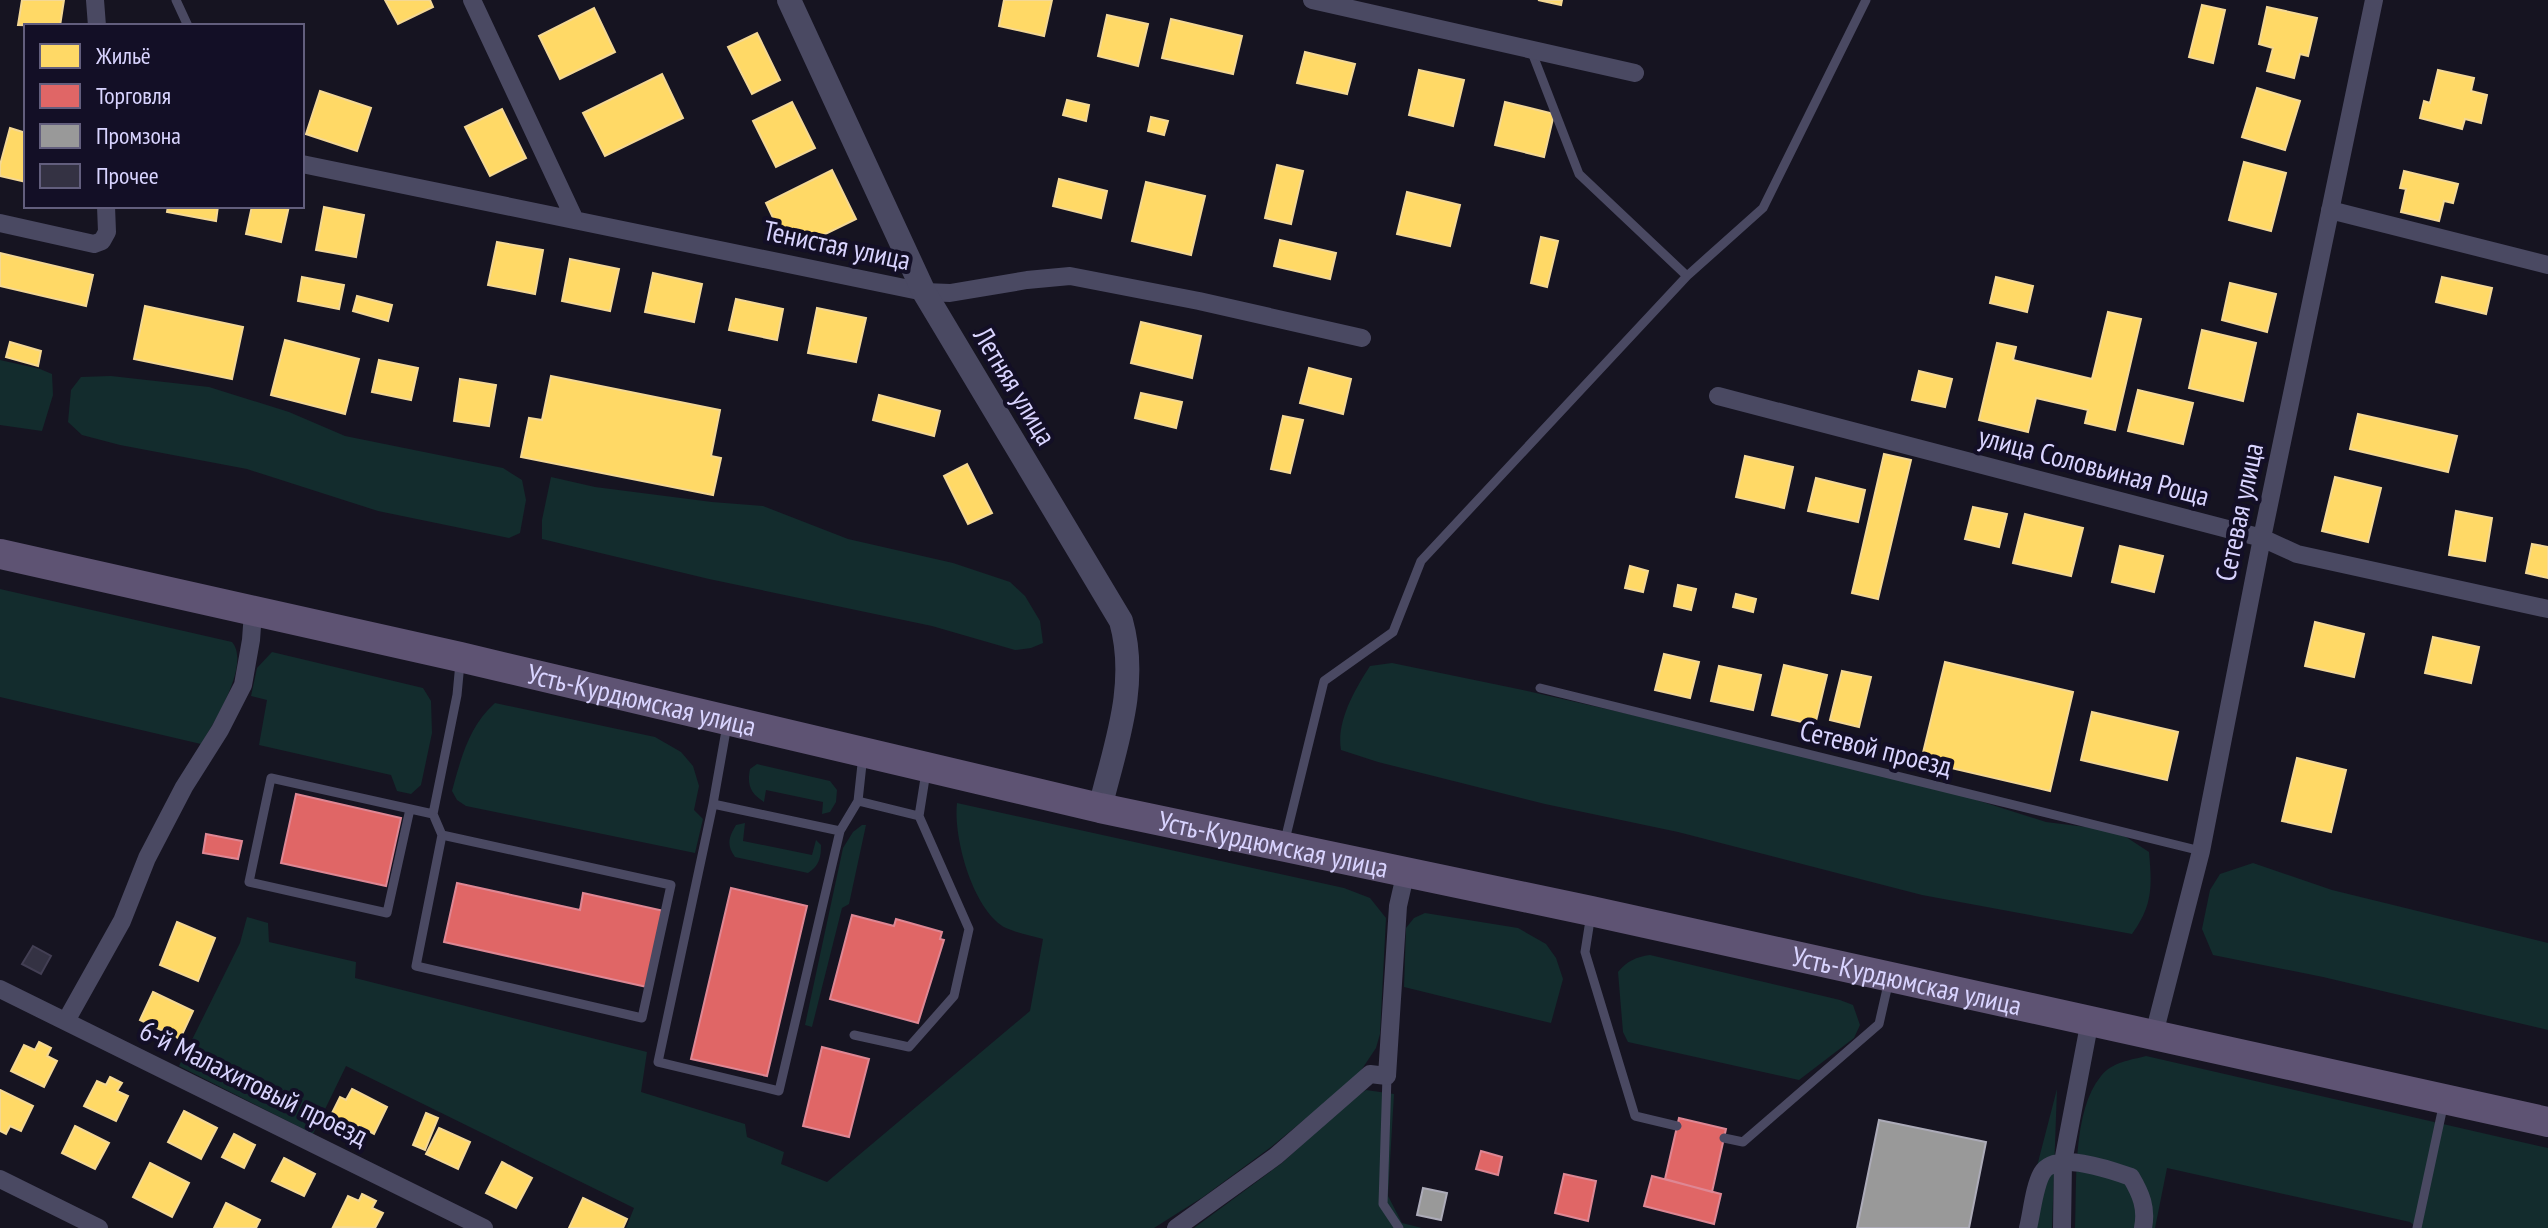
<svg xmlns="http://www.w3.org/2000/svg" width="2548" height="1228" font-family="'PT Sans Narrow',sans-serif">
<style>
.green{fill:#132c2d}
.homes{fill:#ffd966;stroke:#f4d894;stroke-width:2}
.shops{fill:#e06666;stroke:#de8794;stroke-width:2}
.industry{fill:#999;stroke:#acabb8;stroke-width:2}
.building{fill:#343243;stroke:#433f54;stroke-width:2}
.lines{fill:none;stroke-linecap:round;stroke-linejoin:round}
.service{stroke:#4a4962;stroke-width:9}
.minor{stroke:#4a4962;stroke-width:18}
.tertiary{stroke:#4a4962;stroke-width:24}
.primary{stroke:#5e5373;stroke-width:30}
.labels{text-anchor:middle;stroke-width:8;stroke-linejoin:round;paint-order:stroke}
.street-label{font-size:28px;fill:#d9d4ff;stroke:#130f26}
</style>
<rect width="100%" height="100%" fill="#161421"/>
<path class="green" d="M 0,360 L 40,369 L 52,374 L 53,395 L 42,431 L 0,425 Z
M 111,376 L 209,387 L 289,412 L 345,436 L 503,468 L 522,480 L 526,500 L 520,533 L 509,538 L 378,511 L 247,469 L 120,445 L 82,435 L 68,422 L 71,390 L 81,377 Z
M 551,477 L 595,487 L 712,502 L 763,506 L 848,539 L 953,563 L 1010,582 L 1025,596 L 1040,621 L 1043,643 L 1031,648 L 1015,650 L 932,626 L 709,579 L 542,539 L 542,520 Z
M 0,589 L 232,642 C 251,664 214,723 201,744 L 0,697 Z
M 272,652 L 423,688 L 431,701 L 432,733 L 421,785 L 411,794 L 397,791 L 391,775 L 259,745 L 267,700 L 251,696 L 257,668 Z
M 1392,663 L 1518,689 L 1787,750 L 1967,797 L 2046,822 L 2102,829 L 2126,837 L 2149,852 C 2152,886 2153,905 2132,934 L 1922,895 L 1678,832 L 1545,804 L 1378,762 L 1341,750 C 1336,722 1355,689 1370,666 Z
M 495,703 L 655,737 L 681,752 L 693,766 L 699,786 L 694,810 L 703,819 L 695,853 L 466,806 L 457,800 L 452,791 C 461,758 469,726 495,703 Z
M 757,764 L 830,781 L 837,790 L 836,802 L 830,812 L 822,814 L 823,802 L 766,790 L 764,802 C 750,793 747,785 750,769 Z
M 957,803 L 1344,888 L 1370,898 L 1386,918 L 1380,1034 L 1376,1048 L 1360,1072 L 1338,1092 L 1271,1147 L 1203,1197 L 1154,1228 L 626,1228 L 634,1208 L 346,1066 L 313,1134 L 179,1066 L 240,943 L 247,917 L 268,923 L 269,942 L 356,962 L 355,978 L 647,1052 L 641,1092 L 745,1124 L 747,1137 L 784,1152 L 781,1164 L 827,1182 L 1030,1011 L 1043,939 C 1031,936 1017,933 1006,928 C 973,911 953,837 957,803 Z
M 745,823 L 743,841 L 812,855 L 816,840 L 821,845 C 821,858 819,866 808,873 L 735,857 C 726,845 729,837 736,825 Z
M 862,825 L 866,825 L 849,904 L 842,908 L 812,1027 L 805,1025 L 843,848 L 853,832 Z
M 2253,863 L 2332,890 L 2548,943 L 2548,1030 L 2323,977 L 2213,955 L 2202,929 L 2210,890 L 2220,874 Z
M 1425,913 L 1518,928 L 1546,944 L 1556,958 L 1563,979 L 1551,1023 L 1404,987 L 1406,928 L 1414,918 Z
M 1650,955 L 1840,1000 L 1853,1005 L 1860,1025 L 1854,1038 L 1799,1080 L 1628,1042 L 1623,1032 L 1618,972 C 1627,961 1636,957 1650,955 Z
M 2146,1056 L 2548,1148 L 2548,1228 L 2417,1228 L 2410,1222 L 2167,1168 L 2155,1228 L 2075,1228 C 2077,1184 2072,1111 2101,1076 C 2112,1062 2131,1060 2146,1056 Z
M 2057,1089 L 2052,1228 L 2021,1228 Z
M 1366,1090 L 1394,1094 L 1388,1196 L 1402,1223 L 1422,1228 L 1194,1228 L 1282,1163 L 1350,1101 Z"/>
<path class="homes" d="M 22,0 L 64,0 L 60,26 L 18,25 Z
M 385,0 L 430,0 L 433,7 L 398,24 Z
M 1004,0 L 1052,0 L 1044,36 L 999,26 Z
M 1538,0 L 1562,0 L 1561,5 Z
M 2202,5 L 2225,10 L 2213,63 L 2189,57 Z
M 2267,7 L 2317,18 L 2308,56 L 2300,54 L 2294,78 L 2267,71 L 2273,48 L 2259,44 Z
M 594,8 L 615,52 L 560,79 L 539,36 Z
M 1107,15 L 1148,24 L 1138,66 L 1098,56 Z
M 1171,19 L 1242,36 L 1233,74 L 1162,58 Z
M 757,33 L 780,80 L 752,94 L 728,47 Z
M 1305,52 L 1355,64 L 1347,94 L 1297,83 Z
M 1419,70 L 1464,80 L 1453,126 L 1409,115 Z
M 2438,70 L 2474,78 L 2471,91 L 2487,95 L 2481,123 L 2465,119 L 2462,129 L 2420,118 L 2424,101 L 2430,103 Z
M 662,74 L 683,118 L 605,156 L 583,113 Z
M 2257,88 L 2300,101 L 2285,150 L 2242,137 Z
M 320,91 L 371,108 L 357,151 L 306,134 Z
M 1067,100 L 1089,105 L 1086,121 L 1063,115 Z
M 792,102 L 815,148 L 776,167 L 753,121 Z
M 1505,102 L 1554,114 L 1544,157 L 1495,145 Z
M 502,109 L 526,158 L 490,176 L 465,127 Z
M 1151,117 L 1168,121 L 1164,135 L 1148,131 Z
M 10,128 L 26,133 L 26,182 L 0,176 L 0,165 Z
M 2244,162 L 2286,173 L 2271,231 L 2229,220 Z
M 1277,165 L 1303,171 L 1291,224 L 1265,218 Z
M 832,170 L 856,219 L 805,244 L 798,229 L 782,237 L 766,203 Z
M 2404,171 L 2458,184 L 2453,203 L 2444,201 L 2439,221 L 2401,212 L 2406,189 L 2400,188 Z
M 1059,179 L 1107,191 L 1101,218 L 1053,206 Z
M 1146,182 L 1205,196 L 1191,255 L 1132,241 Z
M 1407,192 L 1460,205 L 1450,246 L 1397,234 Z
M 168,206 L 218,206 L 216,221 L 167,212 Z
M 252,206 L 289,206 L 281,242 L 246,234 Z
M 324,207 L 364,215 L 356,257 L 316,250 Z
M 1541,237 L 1558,241 L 1547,287 L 1531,283 Z
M 1280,240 L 1336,253 L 1330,279 L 1274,266 Z
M 497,242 L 543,250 L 535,294 L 488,285 Z
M 0,253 L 93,275 L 86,306 L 0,286 Z
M 570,259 L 619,269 L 610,311 L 562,301 Z
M 653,273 L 702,284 L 694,322 L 645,312 Z
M 302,277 L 344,285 L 339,309 L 298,301 Z
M 1996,277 L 2033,286 L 2027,312 L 1990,303 Z
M 2442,277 L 2492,288 L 2486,314 L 2436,302 Z
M 2230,283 L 2276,294 L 2267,332 L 2222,320 Z
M 357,296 L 392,305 L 388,321 L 353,311 Z
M 736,299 L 783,309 L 777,340 L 729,330 Z
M 145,306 L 243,327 L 232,379 L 134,359 Z
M 817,308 L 866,318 L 856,362 L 808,353 Z
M 2108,312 L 2141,319 L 2115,430 L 2085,423 L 2088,410 L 2036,398 L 2028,432 L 1979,420 L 1997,343 L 2016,347 L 2013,360 L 2092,379 Z
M 1141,322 L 1201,336 L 1192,378 L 1131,363 Z
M 2202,330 L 2256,343 L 2243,401 L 2189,388 Z
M 285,340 L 359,359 L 345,414 L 271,395 Z
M 10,342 L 41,351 L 38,366 L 6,357 Z
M 379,360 L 418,368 L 411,400 L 372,392 Z
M 1309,368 L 1351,379 L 1343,414 L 1300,403 Z
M 1919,371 L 1952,379 L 1945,407 L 1912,400 Z
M 551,376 L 720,410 L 711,456 L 721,458 L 713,495 L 521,457 L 529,418 L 542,420 Z
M 460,379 L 496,385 L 489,426 L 454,421 Z
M 2138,390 L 2193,403 L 2183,444 L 2128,431 Z
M 1141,393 L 1182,402 L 1176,428 L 1135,418 Z
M 879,395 L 940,411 L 934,436 L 873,420 Z
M 2358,414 L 2457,436 L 2448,472 L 2350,449 Z
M 1283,416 L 1303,420 L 1290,473 L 1271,469 Z
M 1884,454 L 1911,460 L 1878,599 L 1852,593 Z
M 1745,456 L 1793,467 L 1784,508 L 1736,497 Z
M 967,464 L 992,513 L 968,524 L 944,476 Z
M 2335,477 L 2381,488 L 2368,542 L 2322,531 Z
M 1816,478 L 1865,490 L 1858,522 L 1808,511 Z
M 1973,507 L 2007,514 L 1999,547 L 1965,539 Z
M 2456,511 L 2492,518 L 2485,561 L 2449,555 Z
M 2025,514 L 2083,528 L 2071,576 L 2013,563 Z
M 2532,544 L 2548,547 L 2548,578 L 2526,573 Z
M 2120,546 L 2163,556 L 2154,592 L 2112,582 Z
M 1630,566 L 1648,571 L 1643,592 L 1625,588 Z
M 1678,585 L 1696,589 L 1691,610 L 1674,606 Z
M 1736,594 L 1756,599 L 1753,612 L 1733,607 Z
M 2315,622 L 2364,634 L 2354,677 L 2305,666 Z
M 2433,637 L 2479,647 L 2471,683 L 2425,673 Z
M 1664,654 L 1699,662 L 1690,698 L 1655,690 Z
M 1945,662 L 2073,692 L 2050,791 L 1921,761 Z
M 1784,665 L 1827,675 L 1815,725 L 1772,715 Z
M 1719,666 L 1761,675 L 1753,710 L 1711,701 Z
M 1842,671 L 1871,677 L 1859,727 L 1830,720 Z
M 2092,712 L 2178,732 L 2167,780 L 2081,760 Z
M 2297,758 L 2346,770 L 2331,832 L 2282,821 Z
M 177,922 L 215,938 L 198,981 L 160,965 Z
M 153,992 L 193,1011 L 180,1039 L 140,1020 Z
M 39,1042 L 51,1048 L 47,1056 L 57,1061 L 44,1087 L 11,1071 L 24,1045 L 35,1050 Z
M 110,1077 L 122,1083 L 117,1091 L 128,1096 L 116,1121 L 84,1106 L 97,1081 L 106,1085 Z
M 352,1089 L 387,1107 L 374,1134 L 359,1126 L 353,1139 L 326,1125 L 340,1097 L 346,1100 Z
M 0,1090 L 33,1106 L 21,1131 L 10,1126 L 6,1134 L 0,1131 Z
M 184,1111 L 217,1128 L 201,1159 L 168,1142 Z
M 426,1113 L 438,1118 L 425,1150 L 413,1145 Z
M 75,1126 L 109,1143 L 95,1169 L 62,1153 Z
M 439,1128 L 470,1142 L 458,1169 L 426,1154 Z
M 234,1134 L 255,1145 L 244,1168 L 222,1157 Z
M 284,1158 L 315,1174 L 304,1196 L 272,1181 Z
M 502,1162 L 532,1178 L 516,1208 L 486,1193 Z
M 150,1163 L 189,1183 L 172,1217 L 133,1197 Z
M 362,1194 L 376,1201 L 372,1208 L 383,1213 L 375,1228 L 333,1227 L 348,1196 L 359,1201 Z
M 583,1198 L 627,1219 L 623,1228 L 569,1228 Z
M 226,1203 L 260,1220 L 256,1228 L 214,1228 Z"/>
<path class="shops" d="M 296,794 L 401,818 L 386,886 L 281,863 Z
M 206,834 L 242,841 L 238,859 L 203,853 Z
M 457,883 L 580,910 L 583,893 L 664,911 L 647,987 L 444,942 Z
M 731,888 L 807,906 L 767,1076 L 691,1059 Z
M 852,915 L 894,926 L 896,919 L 942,932 L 940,939 L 944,940 L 918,1023 L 830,999 Z
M 822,1047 L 869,1059 L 849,1137 L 803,1126 Z
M 1679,1118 L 1726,1129 L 1712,1192 L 1665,1179 Z
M 1481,1151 L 1502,1157 L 1498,1175 L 1476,1169 Z
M 1564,1174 L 1596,1181 L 1588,1221 L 1555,1213 Z
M 1652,1176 L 1721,1194 L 1714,1224 L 1644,1206 Z"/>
<path class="industry" d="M 1879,1120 L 1986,1142 L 1969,1228 L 1857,1228 Z
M 1423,1188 L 1447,1193 L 1441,1220 L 1417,1215 Z"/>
<path class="building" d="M 33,946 L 51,956 L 41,974 L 22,964 Z"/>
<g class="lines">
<path class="service" d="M 176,0 L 188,26
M 1531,50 L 1579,174 L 1687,276
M 1540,688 L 2201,851
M 727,725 L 713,804 L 658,1062 L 779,1091 L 840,831 L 858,801 L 863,755
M 713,804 L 840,831
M 410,809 L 387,913 L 249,882 L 271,778 L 433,814
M 919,816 L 926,772
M 442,835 L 671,885 L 642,1018 L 416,966 L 442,835 L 433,814 L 457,695 L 460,663
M 1284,844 L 1324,681 L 1393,632 L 1421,561 L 1687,276 L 1763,208 L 1866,0
M 1591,914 L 1585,952 L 1635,1116 L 1677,1126
M 854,1035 L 909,1047 L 954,996 L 969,929 L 919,816 L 858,801
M 1387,1076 L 1383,1204 L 1399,1228
M 1724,1138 L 1743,1142 L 1879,1024 L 1889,980
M 2417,1228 L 2444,1102"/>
<path class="minor" d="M 95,0 L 97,26
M 472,0 L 575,220
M 1312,0 L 1635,73
M 302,164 L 924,292 L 950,293 L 1027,280 L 1070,276 L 1199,301 L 1362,338
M 2330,210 L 2548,265
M 0,223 L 94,244 L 102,241 L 107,232 L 106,206
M 1718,396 L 2262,538 L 2297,554 L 2548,609
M 0,989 L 484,1228
M 66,1021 L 122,921 L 147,858 L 184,787 L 220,730 L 243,685 L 251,640 L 253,612
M 2154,1034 L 2201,851 L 2262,538 L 2374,0
M 0,1179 L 99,1228
M 1176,1228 L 1276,1156 L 1370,1074 L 1387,1076 L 1398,906 L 1406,871
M 2028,1228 C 2032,1212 2034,1187 2042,1173 C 2056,1150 2111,1170 2131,1177 C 2141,1194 2147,1208 2143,1228
M 2062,1228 L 2063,1162 L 2090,1020"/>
<path class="tertiary" d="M 789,0 L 924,292 L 1121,621 C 1139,685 1115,746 1100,808"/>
<path class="primary" id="s1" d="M 0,554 L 460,657 L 1100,808 L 1591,911 L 2548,1122"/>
</g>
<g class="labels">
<g class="street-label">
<text transform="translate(837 245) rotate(12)" y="10">Тенистая улица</text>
<text transform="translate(1015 386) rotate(59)" y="10">Летняя улица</text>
<text transform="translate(2094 466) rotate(15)" y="10">улица Соловьиная Роща</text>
<text transform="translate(2239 512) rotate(-78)" y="10">Сетевая улица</text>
<text dy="10" stroke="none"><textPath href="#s1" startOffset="658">Усть-Курдюмская улица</textPath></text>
<text transform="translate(1876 748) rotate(14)" y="10">Сетевой проезд</text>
<text dy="10" stroke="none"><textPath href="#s1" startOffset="1306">Усть-Курдюмская улица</textPath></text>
<text dy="10" stroke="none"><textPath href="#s1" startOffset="1954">Усть-Курдюмская улица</textPath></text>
<text transform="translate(254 1083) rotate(26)" y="10">6-й Малахитовый проезд</text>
</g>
</g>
<rect x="24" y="24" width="280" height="184" fill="#130f26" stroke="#625e7d" stroke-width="2"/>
<rect x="40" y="44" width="40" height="24" fill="#ffd966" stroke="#625e7d" stroke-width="2"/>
<text x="96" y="64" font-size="24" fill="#d9d4ff">Жильё</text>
<rect x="40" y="84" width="40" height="24" fill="#e06666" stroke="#625e7d" stroke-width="2"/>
<text x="96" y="104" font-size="24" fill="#d9d4ff">Торговля</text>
<rect x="40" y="124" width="40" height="24" fill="#999999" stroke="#625e7d" stroke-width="2"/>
<text x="96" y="144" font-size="24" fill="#d9d4ff">Промзона</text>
<rect x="40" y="164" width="40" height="24" fill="#343243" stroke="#625e7d" stroke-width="2"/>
<text x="96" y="184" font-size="24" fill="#d9d4ff">Прочее</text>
</svg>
